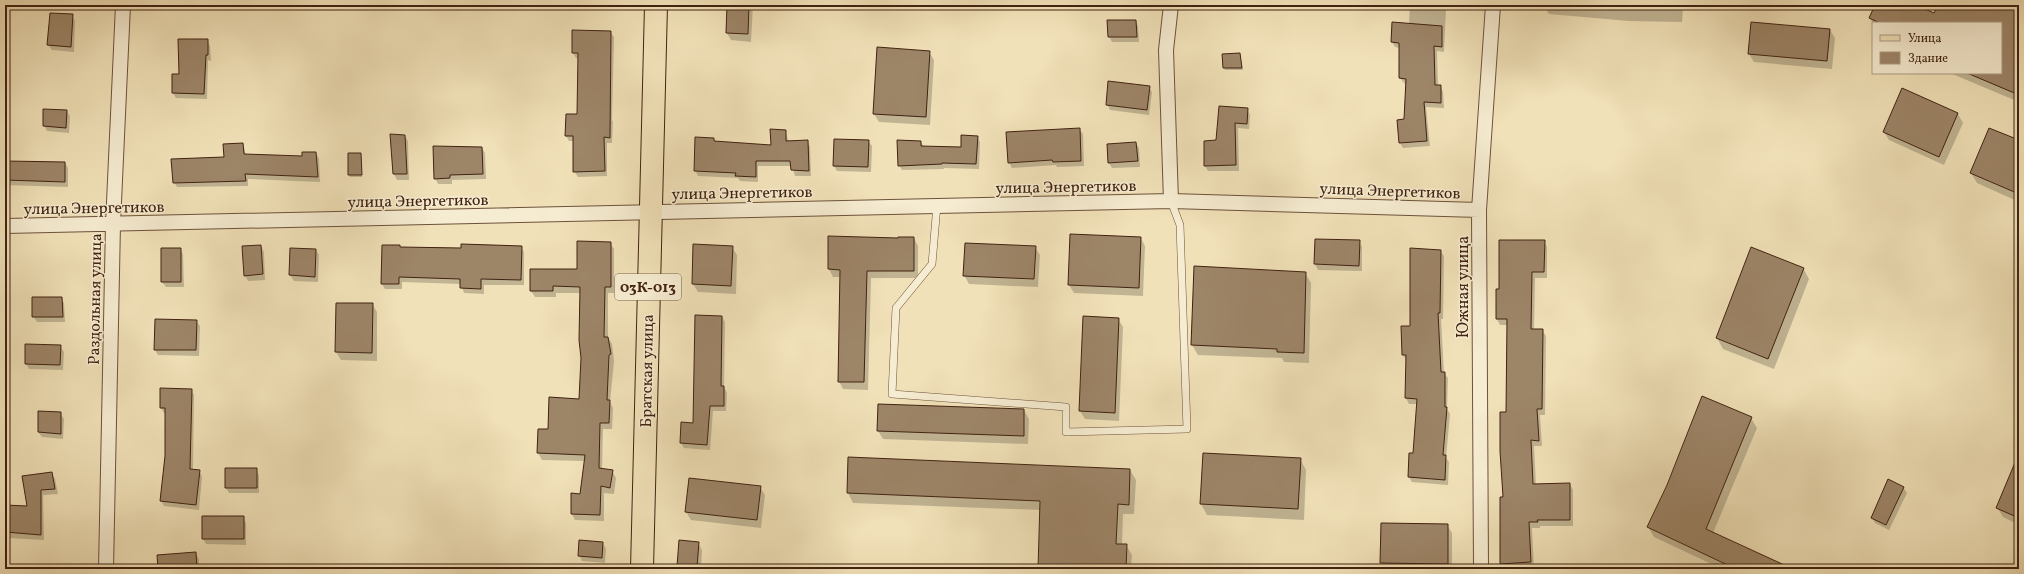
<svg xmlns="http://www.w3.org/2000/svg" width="2024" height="574" font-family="Vollkorn,serif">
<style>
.shadow{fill:#0003}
.building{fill:#9d8568;stroke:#412211}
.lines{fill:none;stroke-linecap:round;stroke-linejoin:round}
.lane-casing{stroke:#6d523b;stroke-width:8}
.street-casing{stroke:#6d523b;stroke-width:16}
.primary-casing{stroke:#412211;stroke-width:24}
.lane{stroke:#f6ecd1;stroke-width:7}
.street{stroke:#f6ecd1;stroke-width:14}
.primary{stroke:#f1e1b8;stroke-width:22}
.labels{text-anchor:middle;stroke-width:3;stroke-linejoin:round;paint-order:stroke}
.shield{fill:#f6ecd1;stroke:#775f4b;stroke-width:1}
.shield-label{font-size:15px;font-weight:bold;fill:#412211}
.street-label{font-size:16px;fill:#412211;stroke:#f6ecd1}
</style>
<rect width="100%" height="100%" fill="#f1e1b8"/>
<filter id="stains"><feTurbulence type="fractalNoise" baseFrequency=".005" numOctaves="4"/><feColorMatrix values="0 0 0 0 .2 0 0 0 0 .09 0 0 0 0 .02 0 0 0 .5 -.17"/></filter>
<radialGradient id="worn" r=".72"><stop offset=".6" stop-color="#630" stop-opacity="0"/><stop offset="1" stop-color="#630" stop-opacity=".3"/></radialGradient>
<path class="shadow" d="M 728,5 L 753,5 L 751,42 L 731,40 L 727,33 Z
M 1410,5 L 1447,5 L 1446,8 L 1444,52 L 1437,51 L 1438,86 L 1440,86 L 1443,92 L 1444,108 L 1426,107 L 1430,146 L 1403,148 L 1400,143 L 1398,121 L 1405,120 L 1406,84 L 1404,83 L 1400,78 L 1400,48 L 1395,47 L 1392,42 L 1409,24 Z
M 1543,5 L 1756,5 L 1756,10 L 1683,9 L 1682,22 L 1629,21 L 1549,14 Z
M 1876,5 L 1914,5 L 1935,15 L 1939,5 L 2019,5 L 2019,102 L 1950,73 L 2001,73 L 2001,23 L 1873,23 L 1870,18 Z
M 72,15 L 75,21 L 74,52 L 52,50 L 48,45 Z
M 1135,21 L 1138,26 L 1139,42 L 1112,42 L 1109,36 Z
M 1830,30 L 1835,38 L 1832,69 L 1754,62 L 1749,54 Z
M 610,32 L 614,37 L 612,120 L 613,122 L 612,143 L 607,143 L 607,176 L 578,177 L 574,171 L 574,141 L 569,141 L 566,136 L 578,115 L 579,59 L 576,58 L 573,53 Z
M 207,40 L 210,46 L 211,61 L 208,60 L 207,99 L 176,98 L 173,93 L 180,75 Z
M 929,52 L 934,60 L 930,125 L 879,122 L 874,114 Z
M 1240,54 L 1243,70 L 1225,70 L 1224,68 Z
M 1149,87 L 1152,92 L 1149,115 L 1110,110 L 1107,104 Z
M 1903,90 L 1958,114 L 1963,123 L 1944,165 L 1889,140 L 1884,132 Z
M 1247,109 L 1250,115 L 1249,129 L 1238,128 L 1239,171 L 1208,171 L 1205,166 L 1217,141 Z
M 67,111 L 70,117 L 69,133 L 47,131 L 44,125 Z
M 1079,129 L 1083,134 L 1084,166 L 1057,167 L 1056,165 L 1012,168 L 1009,162 Z
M 785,131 L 789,142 L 807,141 L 810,147 L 811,176 L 795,176 L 792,166 L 758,166 L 758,182 L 740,181 L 738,178 L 698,176 L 695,170 L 714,139 L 715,142 L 772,146 Z
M 391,135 L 405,136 L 408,141 L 409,180 L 397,180 L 394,174 Z
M 977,137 L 980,142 L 979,169 L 944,168 L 944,169 L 902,170 L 899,165 L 921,142 L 924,147 L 962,148 Z
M 868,141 L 872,146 L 871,172 L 837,171 L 834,166 Z
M 2019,142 L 2019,202 L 1977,183 L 1971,173 Z
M 1136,143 L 1139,148 L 1140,167 L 1112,168 L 1109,163 L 1108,145 Z
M 243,144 L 246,155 L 303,157 L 316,153 L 319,159 L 320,182 L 248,179 L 248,186 L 177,187 L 174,182 L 225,158 Z
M 482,148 L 485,153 L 486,179 L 452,180 L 452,184 L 438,184 L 435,178 Z
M 361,154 L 362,177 L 350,177 L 349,175 Z
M 5,162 L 65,163 L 68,168 L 68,187 L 5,185 Z
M 829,237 L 899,239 L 914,238 L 918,246 L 918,278 L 871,278 L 868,390 L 843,389 L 839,381 L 841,277 L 833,277 L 829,269 Z
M 1140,237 L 1145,246 L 1143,296 L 1074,293 L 1069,285 Z
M 1315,240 L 1359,241 L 1362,247 L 1362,271 L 1318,270 L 1315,264 Z
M 1544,241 L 1547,247 L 1547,278 L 1535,278 L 1534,330 L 1542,330 L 1546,336 L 1545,415 L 1540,415 L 1542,446 L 1534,446 L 1536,485 L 1570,484 L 1573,490 L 1573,526 L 1540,526 L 1540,528 L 1532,528 L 1534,569 L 1501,569 L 1500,543 L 1504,498 L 1507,413 L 1508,325 L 1500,325 L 1497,319 L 1500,290 Z
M 610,243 L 614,249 L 614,293 L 608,293 L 608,337 L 612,344 L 614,361 L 610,402 L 613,408 L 612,429 L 603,429 L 602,470 L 612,471 L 616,478 L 614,494 L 604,493 L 604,521 L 575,520 L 572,514 L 580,495 L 585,461 L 542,460 L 538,453 L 539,430 L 549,430 L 580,400 L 582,358 L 581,293 L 556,293 L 556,297 L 535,297 L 531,291 L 578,270 Z
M 261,246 L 264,252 L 265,280 L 248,281 L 245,275 Z
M 521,247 L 524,252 L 524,285 L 484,285 L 484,294 L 464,293 L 461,284 L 402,282 L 402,289 L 385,289 L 382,284 L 462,249 Z
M 732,247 L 737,255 L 736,294 L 698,292 L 693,284 Z
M 1035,247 L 1040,255 L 1038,287 L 969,284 L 964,275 Z
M 180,249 L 183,254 L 184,287 L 166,287 L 162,282 Z
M 316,250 L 319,255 L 318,282 L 294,281 L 290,275 Z
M 1440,251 L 1444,256 L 1443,319 L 1441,319 L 1444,373 L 1448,378 L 1447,409 L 1450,414 L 1446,458 L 1449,462 L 1448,485 L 1412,482 L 1409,477 L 1414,454 L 1418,404 L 1409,404 L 1406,398 L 1406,360 L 1403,355 L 1411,327 Z
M 1803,268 L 1809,279 L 1774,369 L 1723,349 L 1717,338 Z
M 1305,273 L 1311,283 L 1309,363 L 1284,362 L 1282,358 L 1198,355 L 1192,345 Z
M 61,298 L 64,303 L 65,322 L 37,322 L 33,316 Z
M 372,304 L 377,312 L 377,361 L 341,360 L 336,352 Z
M 722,317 L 725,322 L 724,387 L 727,393 L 726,411 L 713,411 L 710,450 L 684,448 L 681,443 L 694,424 Z
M 1118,319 L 1123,327 L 1119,421 L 1085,419 L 1080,411 Z
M 196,321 L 200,326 L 199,356 L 158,355 L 155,350 Z
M 60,346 L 64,352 L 63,370 L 29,369 L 26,363 Z
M 191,390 L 194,395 L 193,470 L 199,471 L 202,476 L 199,510 L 164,506 L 161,501 L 166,456 L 166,413 L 164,413 L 161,408 Z
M 1024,410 L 1029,419 L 1028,444 L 883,439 L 878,431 Z
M 60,413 L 64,419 L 63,439 L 42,437 L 38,432 Z
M 1751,418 L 1757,428 L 1713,533 L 1787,569 L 1722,569 L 1654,537 L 1648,527 Z
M 2019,456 L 2019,525 L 2003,517 L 1997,507 Z
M 849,458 L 1130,470 L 1136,480 L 1134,514 L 1123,514 L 1122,545 L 1126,545 L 1132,555 L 1131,569 L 1039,569 L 1041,510 L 853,503 L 848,493 Z
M 1300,459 L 1306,470 L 1304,520 L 1207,515 L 1201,504 Z
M 256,470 L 259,475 L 259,493 L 229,493 L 226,488 Z
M 52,474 L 55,479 L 58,494 L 43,495 L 44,540 L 8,538 L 5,532 L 6,506 L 28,507 Z
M 760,487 L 765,495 L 761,528 L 691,520 L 686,512 Z
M 1903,487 L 1907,493 L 1889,530 L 1875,523 L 1872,518 Z
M 243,517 L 246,523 L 246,545 L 206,544 L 203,539 Z
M 1447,525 L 1452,533 L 1452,569 L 1385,569 L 1381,563 Z
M 680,541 L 698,543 L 702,550 L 701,569 L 678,569 Z
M 603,543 L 606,549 L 605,563 L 582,561 L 579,555 Z
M 195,553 L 199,559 L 199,569 L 160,569 Z"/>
<path class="building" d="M 727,5 L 749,5 L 748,34 L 726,33 Z
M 1875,5 L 1916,5 L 1934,13 L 1938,5 L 2019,5 L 2019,95 L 1967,73 L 2001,73 L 2001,23 L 1880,23 L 1869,18 Z
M 50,13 L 73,14 L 71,47 L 47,45 Z
M 1107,20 L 1136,20 L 1137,37 L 1108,37 Z
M 1392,22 L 1442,26 L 1442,47 L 1434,46 L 1435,85 L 1441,85 L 1441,103 L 1424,102 L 1427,141 L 1399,143 L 1397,120 L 1404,119 L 1406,79 L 1399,78 L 1399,43 L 1391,42 Z
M 1751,22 L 1830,29 L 1827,61 L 1748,54 Z
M 572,30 L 611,31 L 610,138 L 604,137 L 605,171 L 573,172 L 573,136 L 565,136 L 566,114 L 577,114 L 578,53 L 572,53 Z
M 178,39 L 208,39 L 208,55 L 206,55 L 204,94 L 172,93 L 172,74 L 179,74 Z
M 877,47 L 930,51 L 926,117 L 873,114 Z
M 1240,53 L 1242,68 L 1223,68 L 1222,54 Z
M 1108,81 L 1150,86 L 1147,110 L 1106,105 Z
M 1902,88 L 1958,113 L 1939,157 L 1883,132 Z
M 1219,106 L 1248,108 L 1247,124 L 1235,123 L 1236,165 L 1204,166 L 1204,141 L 1216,140 Z
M 43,109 L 67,110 L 66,128 L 43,126 Z
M 1080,128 L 1081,161 L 1053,162 L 1052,160 L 1008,163 L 1006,132 Z
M 1989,128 L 2019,140 L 2019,194 L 1970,173 Z
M 770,129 L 786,130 L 786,141 L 808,140 L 809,171 L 791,170 L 790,161 L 756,161 L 756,177 L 735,176 L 736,173 L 694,171 L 695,137 L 714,138 L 714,141 L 771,145 Z
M 390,134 L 405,135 L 407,174 L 393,174 Z
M 961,135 L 978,136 L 976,164 L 942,163 L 942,164 L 898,166 L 897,140 L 921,141 L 921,146 L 961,147 Z
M 834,139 L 869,140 L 868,167 L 833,166 Z
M 1136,142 L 1138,161 L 1108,163 L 1107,144 Z
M 243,143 L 244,154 L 302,156 L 302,152 L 316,152 L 318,177 L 245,174 L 246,181 L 173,183 L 171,159 L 224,157 L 223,144 Z
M 433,146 L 482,147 L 483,174 L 450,175 L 450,178 L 434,179 Z
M 348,153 L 361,153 L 362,175 L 348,175 Z
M 5,161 L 65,162 L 65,182 L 5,180 Z
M 1070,234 L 1141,237 L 1139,288 L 1068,285 Z
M 828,236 L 898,238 L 898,237 L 914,237 L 914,271 L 867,271 L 864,382 L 838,382 L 840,270 L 828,269 Z
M 1315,239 L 1360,240 L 1359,266 L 1314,264 Z
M 1499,240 L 1545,240 L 1544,272 L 1532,272 L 1531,329 L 1543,329 L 1542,409 L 1537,409 L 1539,441 L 1531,440 L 1533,484 L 1570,483 L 1570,520 L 1537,520 L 1538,522 L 1529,522 L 1531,562 L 1500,564 L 1500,497 L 1503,497 L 1500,451 L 1500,412 L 1506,412 L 1507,319 L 1496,319 L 1496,289 L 1499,289 Z
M 577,241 L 611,242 L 611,287 L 605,287 L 604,337 L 608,337 L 611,354 L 609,355 L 607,400 L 610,400 L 609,423 L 600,423 L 599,468 L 613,470 L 610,488 L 601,486 L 600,515 L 571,514 L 571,493 L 580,494 L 585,455 L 537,453 L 538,429 L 548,429 L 549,397 L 579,399 L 581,358 L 579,340 L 580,287 L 553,286 L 553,291 L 530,291 L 530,269 L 577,269 Z
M 965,243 L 1036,246 L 1034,279 L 963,276 Z
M 461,244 L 522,246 L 521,280 L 481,279 L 481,289 L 460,288 L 460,279 L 399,277 L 399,284 L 381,284 L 382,245 L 400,245 L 400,247 L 461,248 Z
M 693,244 L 733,246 L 731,286 L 692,284 Z
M 261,245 L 263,274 L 244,276 L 242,246 Z
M 1751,247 L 1804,268 L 1768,359 L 1716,338 Z
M 161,248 L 181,248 L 181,282 L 161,282 Z
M 290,248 L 316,249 L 315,277 L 289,275 Z
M 1410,248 L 1441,250 L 1440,313 L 1438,313 L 1441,372 L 1445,372 L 1445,407 L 1447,407 L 1443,455 L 1446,455 L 1445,480 L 1408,477 L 1409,453 L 1413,453 L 1417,399 L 1405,398 L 1406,355 L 1402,355 L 1401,326 L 1410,326 Z
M 1194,266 L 1306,272 L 1304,353 L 1277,352 L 1277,349 L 1191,345 Z
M 32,297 L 62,297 L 63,317 L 32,317 Z
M 336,303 L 373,303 L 372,353 L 335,352 Z
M 695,315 L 722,316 L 721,386 L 724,386 L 724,406 L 710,406 L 707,445 L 680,443 L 681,422 L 693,423 Z
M 1083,316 L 1119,318 L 1115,413 L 1079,411 Z
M 155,319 L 197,320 L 196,350 L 154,350 Z
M 25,344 L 61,345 L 60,365 L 25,364 Z
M 160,388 L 192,389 L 190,469 L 200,470 L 196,505 L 160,501 L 165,456 L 165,408 L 160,408 Z
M 1702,396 L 1752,417 L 1706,529 L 1793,569 L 1736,569 L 1647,527 L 1667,485 Z
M 878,404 L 1024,409 L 1024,436 L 877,431 Z
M 38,411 L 61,412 L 61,434 L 38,432 Z
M 1203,453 L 1301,458 L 1298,509 L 1200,504 Z
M 2019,453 L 2019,518 L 1996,508 Z
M 848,457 L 1130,469 L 1129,505 L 1118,504 L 1116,544 L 1127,544 L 1126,569 L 1038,569 L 1040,501 L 847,493 Z
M 225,468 L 257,468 L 257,488 L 225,488 Z
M 52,472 L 55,489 L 41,490 L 41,535 L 5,532 L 5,505 L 27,506 L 22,476 Z
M 689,478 L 761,486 L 757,520 L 685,512 Z
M 1888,479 L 1904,487 L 1886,525 L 1871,518 Z
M 202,516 L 244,516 L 244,539 L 202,539 Z
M 1381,523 L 1448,524 L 1448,564 L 1380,563 Z
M 579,540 L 603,542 L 602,558 L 578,556 Z
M 679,540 L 699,542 L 697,567 L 677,566 Z
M 196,552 L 197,569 L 158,569 L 157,555 Z"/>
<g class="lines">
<defs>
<path id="lane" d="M 937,205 L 932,264 L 896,308 L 892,394 L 1066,407 L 1066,432 L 1187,429 L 1180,225 L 1171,201"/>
<path id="street" d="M 1171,201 L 1166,50 L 1171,5
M 5,226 L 1171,201 L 1479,210
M 106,569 L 113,224 L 123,5
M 1481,569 L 1479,210 L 1493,5"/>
<path id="primary" d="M 642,569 L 656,5"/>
</defs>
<use href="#lane" class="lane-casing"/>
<use href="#street" class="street-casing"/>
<use href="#primary" class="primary-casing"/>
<use href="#lane" class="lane"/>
<use href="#street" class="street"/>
<use href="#primary" class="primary"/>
</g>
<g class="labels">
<rect class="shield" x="615" y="274" width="66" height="26" rx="3"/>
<g class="shield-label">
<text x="648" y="292">03К-013</text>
</g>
<g class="street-label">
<text transform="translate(1066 186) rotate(-1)" y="6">улица Энергетиков</text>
<text transform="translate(1390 190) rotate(2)" y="6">улица Энергетиков</text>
<text transform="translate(742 192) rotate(-1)" y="6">улица Энергетиков</text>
<text transform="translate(418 200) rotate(-1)" y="6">улица Энергетиков</text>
<text transform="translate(94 207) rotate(-1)" y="6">улица Энергетиков</text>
<text transform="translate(1462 287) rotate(-90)" y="6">Южная улица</text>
<text transform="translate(94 299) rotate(-89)" y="6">Раздольная улица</text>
<text transform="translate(646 371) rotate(-89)" y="6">Братская улица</text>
</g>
</g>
<rect width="2024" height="574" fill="none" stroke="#f1e1b8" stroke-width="20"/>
<rect x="6" y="6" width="2012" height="562" fill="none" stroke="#412211" stroke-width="2"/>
<rect x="10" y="10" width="2004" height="554" fill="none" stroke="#412211"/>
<rect x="1872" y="22" width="130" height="52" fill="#f6ecd1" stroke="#ae9b84"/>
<rect x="1880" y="35" width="20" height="6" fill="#f1e1b8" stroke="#ae9b84"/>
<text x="1908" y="42" font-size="12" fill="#412211">Улица</text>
<rect x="1880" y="52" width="20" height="12" fill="#9d8568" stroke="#ae9b84"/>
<text x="1908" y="62" font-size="12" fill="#412211">Здание</text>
<rect width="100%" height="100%" filter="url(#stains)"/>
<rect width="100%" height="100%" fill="url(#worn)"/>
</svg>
